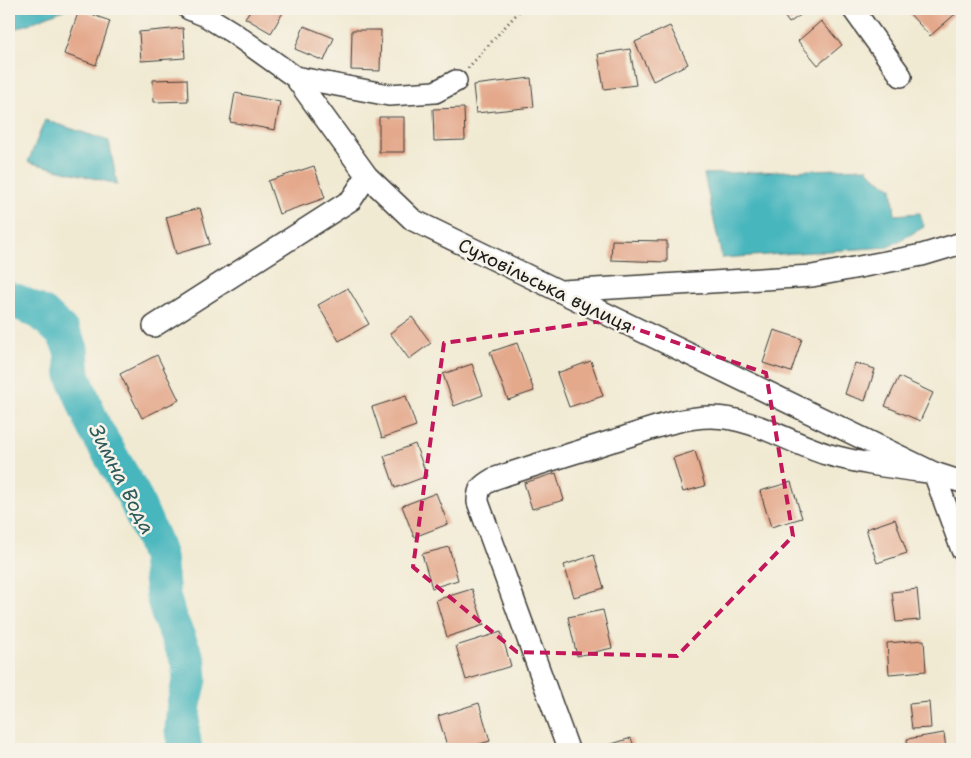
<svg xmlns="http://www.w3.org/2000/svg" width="971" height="758" font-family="'Shantell Sans',sans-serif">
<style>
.water{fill:#46b6bd;stroke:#31696c}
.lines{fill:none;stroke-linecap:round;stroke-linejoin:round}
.river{stroke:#46b6bd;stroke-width:35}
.building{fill:#e4a88b}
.minor-casing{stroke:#3c3b37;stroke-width:24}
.path{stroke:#3c3b37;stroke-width:3;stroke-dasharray:1 4;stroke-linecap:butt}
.minor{stroke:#fff;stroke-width:21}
.marked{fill:none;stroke:#c2185b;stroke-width:4;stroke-dasharray:10 6;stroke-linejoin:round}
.labels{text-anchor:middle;stroke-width:5;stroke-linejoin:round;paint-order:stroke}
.street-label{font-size:19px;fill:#1c1c1c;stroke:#f7f3e8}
.water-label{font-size:20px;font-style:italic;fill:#2d5a5c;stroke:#f7f3e8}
</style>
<rect width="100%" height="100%" fill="#f7f3e8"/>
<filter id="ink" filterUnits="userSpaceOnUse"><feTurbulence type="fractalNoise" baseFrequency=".02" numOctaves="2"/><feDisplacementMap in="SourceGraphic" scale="10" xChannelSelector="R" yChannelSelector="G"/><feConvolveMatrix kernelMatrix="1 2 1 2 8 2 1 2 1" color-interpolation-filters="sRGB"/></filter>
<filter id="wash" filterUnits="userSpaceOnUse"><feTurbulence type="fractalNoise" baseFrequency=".0096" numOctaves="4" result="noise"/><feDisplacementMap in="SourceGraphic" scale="20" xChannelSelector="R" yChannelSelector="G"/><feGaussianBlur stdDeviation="1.12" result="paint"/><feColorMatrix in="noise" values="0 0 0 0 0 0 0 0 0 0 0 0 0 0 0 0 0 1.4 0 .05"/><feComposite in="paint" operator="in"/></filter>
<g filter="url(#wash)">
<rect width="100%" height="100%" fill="#f1ead3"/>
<path class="water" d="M 9,9 L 66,9 L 13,30 L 9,29 Z
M 45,120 L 109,141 L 117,184 L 28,162 Z
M 867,168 L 876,178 L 892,188 L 895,215 L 920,213 L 924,227 L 888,247 L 722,258 L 704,174 Z"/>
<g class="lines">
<path class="river" d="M 9,299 L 16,301 L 43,314 L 63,333 L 71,349 L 73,375 L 94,427 L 134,496 L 154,542 L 159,557 L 163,596 L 169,617 L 189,663 L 190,679 L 184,704 L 182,730 L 185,749"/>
</g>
<g id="blocks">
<path class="building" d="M 251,9 L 285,9 L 271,33 L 245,18 Z
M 779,9 L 809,9 L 789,23 Z
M 910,9 L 961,9 L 930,36 L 907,11 Z
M 79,10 L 110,21 L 96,65 L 64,54 Z
M 821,21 L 842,45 L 818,65 L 798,41 Z
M 304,26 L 334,38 L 324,61 L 295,49 Z
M 670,26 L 688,64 L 653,81 L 635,42 Z
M 183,28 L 185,58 L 141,61 L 139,32 Z
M 352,30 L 381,30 L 380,71 L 351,70 Z
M 630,49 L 636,85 L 604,89 L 598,54 Z
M 531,78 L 534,107 L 476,113 L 473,85 Z
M 187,79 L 188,101 L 154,102 L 153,80 Z
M 235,93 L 280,102 L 275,130 L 230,122 Z
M 464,108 L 465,140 L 434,141 L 433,109 Z
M 379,117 L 404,117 L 404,152 L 379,152 Z
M 314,166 L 325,198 L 279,214 L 268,181 Z
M 200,208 L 210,244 L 176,254 L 166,217 Z
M 612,240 L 667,241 L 667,262 L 611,260 Z
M 348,288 L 369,324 L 339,341 L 318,305 Z
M 412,317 L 431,343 L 409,359 L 390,333 Z
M 774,330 L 802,339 L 791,372 L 763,363 Z
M 517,343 L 534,391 L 508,400 L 490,352 Z
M 157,355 L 179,400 L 142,418 L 120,374 Z
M 591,361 L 603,396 L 569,407 L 557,373 Z
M 855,363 L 875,369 L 865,401 L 845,394 Z
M 472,364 L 483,395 L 454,406 L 443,374 Z
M 899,377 L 933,393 L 920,421 L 885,406 Z
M 406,396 L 416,426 L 382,438 L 372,407 Z
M 415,444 L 427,476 L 395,488 L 384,456 Z
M 695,451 L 705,486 L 683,492 L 673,458 Z
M 556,473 L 564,500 L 532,509 L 524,483 Z
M 791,482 L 802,518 L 771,527 L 760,491 Z
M 436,493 L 448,524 L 414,537 L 402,506 Z
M 895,519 L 907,553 L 877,563 L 866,529 Z
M 449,547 L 458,580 L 432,588 L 422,554 Z
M 594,555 L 604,588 L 574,597 L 564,565 Z
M 472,589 L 484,625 L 447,637 L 436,600 Z
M 917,589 L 920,620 L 896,622 L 892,592 Z
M 603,610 L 612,648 L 577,656 L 568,617 Z
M 501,632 L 511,666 L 466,680 L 456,646 Z
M 924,640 L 926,671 L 889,674 L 887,643 Z
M 929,702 L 931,728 L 912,729 L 909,704 Z
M 479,703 L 490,741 L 462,749 L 448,749 L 438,716 Z
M 944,733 L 946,749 L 908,749 L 907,739 Z
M 631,738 L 635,749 L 596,749 Z"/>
</g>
</g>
<g filter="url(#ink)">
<use href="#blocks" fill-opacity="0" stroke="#3c3b37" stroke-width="1"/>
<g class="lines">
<defs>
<path id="minor" d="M 189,9 L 206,16 L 232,32 L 295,77 L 367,176 L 413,220 L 934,473 L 962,482
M 853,9 L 901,76
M 295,77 L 389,95 L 435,92 L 456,81
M 562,291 L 812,276 L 922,255 L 962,243
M 154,326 L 351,200 L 367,176
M 568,749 L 478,502 C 478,488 481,486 493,479 C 534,465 577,452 619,439 C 648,430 680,417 711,417 C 752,417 788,442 826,454 C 861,464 897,468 934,473 L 962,550"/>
</defs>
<use href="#minor" class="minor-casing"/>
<path class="path" d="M 468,68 L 521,9"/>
<use href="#minor" class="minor"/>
</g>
</g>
<path class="marked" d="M 610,320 L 766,373 L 793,536 L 677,656 L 517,652 L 413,567 L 444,343 Z"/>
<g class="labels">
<g class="street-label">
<text transform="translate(546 285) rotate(26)" y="7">Суховільська вулиця</text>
</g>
<g class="water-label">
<text transform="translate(122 479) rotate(63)" y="7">Зимна Вода</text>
</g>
</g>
<rect width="971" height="758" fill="none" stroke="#f7f3e8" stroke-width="30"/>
</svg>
